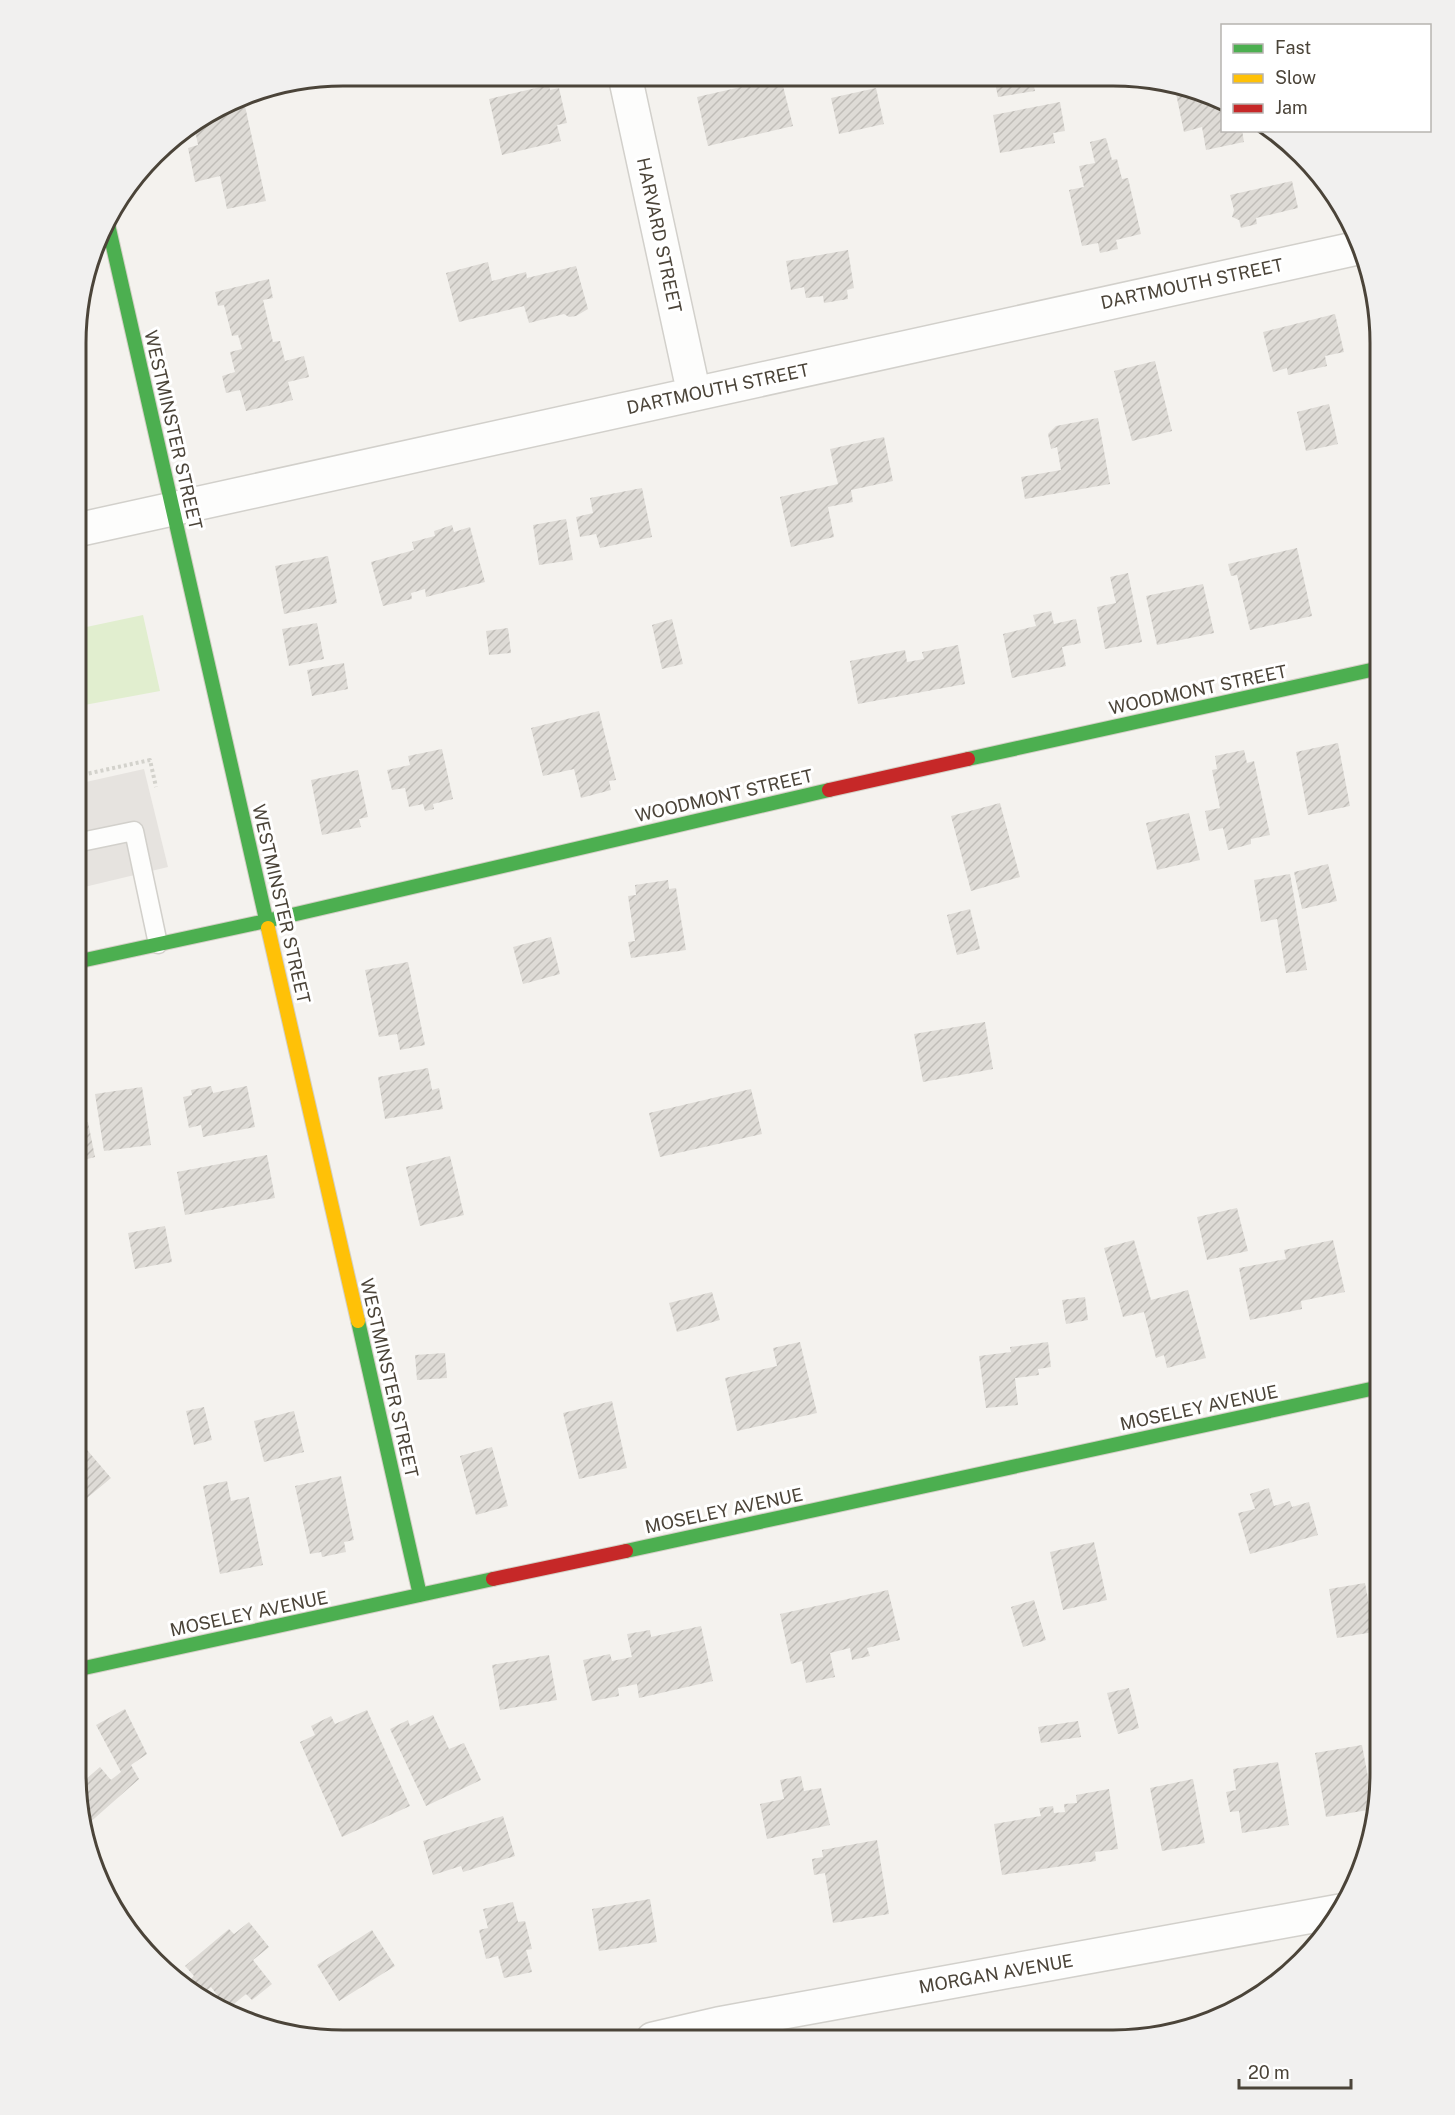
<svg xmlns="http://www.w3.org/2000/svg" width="1455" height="2115" font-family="'Public Sans',sans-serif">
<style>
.grass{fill:#e1eecf}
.parking{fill:#e6e3df}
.building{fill:url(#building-hatch)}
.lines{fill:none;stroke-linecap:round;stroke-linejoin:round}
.lane-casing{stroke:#d2d0cb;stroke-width:21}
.street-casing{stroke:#d2d0cb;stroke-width:36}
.fast-casing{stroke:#d3cfc5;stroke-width:16}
.slow-casing{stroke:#d3cfc5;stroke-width:16}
.jam-casing{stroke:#d3cfc5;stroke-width:16}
.path{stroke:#d3d2cc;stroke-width:4;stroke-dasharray:3 3;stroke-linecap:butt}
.lane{stroke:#fdfdfc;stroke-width:18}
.street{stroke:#fdfdfc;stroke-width:33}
.fast{stroke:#4caf50;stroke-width:14}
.slow{stroke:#ffc107;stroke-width:14}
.jam{stroke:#c62828;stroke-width:14}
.labels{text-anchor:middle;stroke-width:6;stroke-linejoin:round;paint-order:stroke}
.street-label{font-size:18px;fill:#4b4439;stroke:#fff}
.rim{fill:none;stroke:#4b4439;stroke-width:3}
</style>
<defs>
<pattern id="building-hatch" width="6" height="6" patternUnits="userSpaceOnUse" patternTransform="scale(1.5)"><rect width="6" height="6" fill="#dedbd6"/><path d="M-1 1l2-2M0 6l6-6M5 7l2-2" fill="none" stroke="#c0bdb8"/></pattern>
</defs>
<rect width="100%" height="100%" fill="#f4f2ee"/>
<path class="grass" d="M 143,615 L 160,691 L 79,706 L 77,693 L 77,629 Z"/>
<path class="parking" d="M 144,769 L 168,867 L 76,889 L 77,784 Z"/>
<path class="building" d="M 1032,77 L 1035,91 L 998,97 L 994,78 Z
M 781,78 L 793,126 L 708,146 L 697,97 Z
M 1174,84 L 1222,100 L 1222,130 L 1242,130 L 1244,142 L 1206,150 L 1202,127 L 1184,132 Z
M 549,85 L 550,90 L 559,88 L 567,123 L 557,125 L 561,141 L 502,155 L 489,99 Z
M 876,88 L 884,124 L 839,134 L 831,98 Z
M 243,97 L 266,201 L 227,209 L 220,176 L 195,182 L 188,148 L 198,145 L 194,125 Z
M 1060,102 L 1065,131 L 1053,133 L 1055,143 L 1000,153 L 993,115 Z
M 1106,138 L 1112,160 L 1117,159 L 1122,179 L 1128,178 L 1141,234 L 1116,240 L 1118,249 L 1100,253 L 1098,243 L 1082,246 L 1069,190 L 1084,187 L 1079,166 L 1095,163 L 1090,142 Z
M 1292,181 L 1298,208 L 1256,218 L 1257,224 L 1241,228 L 1239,220 L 1232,217 L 1234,210 L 1230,195 Z
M 848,250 L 854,288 L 847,290 L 848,299 L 824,303 L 823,296 L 806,298 L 804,287 L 791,290 L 786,261 Z
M 488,262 L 492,281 L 526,272 L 527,278 L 576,266 L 588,309 L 576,316 L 569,317 L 564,314 L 529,323 L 524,306 L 459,322 L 446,273 Z
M 269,279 L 273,298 L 263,300 L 273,342 L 280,341 L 285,361 L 304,356 L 309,377 L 288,382 L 293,400 L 246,411 L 240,390 L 226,393 L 222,376 L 235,372 L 230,352 L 242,349 L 238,335 L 232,336 L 224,305 L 218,306 L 215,292 Z
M 1335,314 L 1344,352 L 1325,356 L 1327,366 L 1288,375 L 1287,368 L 1273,372 L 1263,332 Z
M 1155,361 L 1172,431 L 1132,441 L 1114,371 Z
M 1329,404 L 1338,444 L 1306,451 L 1297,412 Z
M 1098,418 L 1110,484 L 1025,499 L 1021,477 L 1061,470 L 1057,447 L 1051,449 L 1048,434 L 1056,426 Z
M 884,437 L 893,481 L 851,490 L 853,502 L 828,507 L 834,537 L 791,547 L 780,497 L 838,484 L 830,449 Z
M 642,488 L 652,537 L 600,548 L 596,534 L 580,537 L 576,517 L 593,513 L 590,498 Z
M 566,519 L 573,560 L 539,565 L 533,525 Z
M 452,525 L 454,532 L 470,527 L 485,582 L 426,597 L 425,589 L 411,593 L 412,599 L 383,606 L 371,562 L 414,550 L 412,542 L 435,536 L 434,531 Z
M 1297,548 L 1312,616 L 1250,630 L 1237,575 L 1231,576 L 1228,564 Z
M 328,556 L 337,603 L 284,614 L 275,566 Z
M 1128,573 L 1142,642 L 1105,649 L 1097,607 L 1116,603 L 1110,577 Z
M 1203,584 L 1214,633 L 1157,645 L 1146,596 Z
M 1051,611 L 1054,624 L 1076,619 L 1081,643 L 1062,647 L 1066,666 L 1012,678 L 1003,634 L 1036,626 L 1033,615 Z
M 672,619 L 683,664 L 662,669 L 652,625 Z
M 317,623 L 324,659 L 289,666 L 282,629 Z
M 508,628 L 511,653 L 489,655 L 486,631 Z
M 958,645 L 965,684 L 858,704 L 850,661 L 905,650 L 907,662 L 924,659 L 922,652 Z
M 344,663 L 348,689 L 312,696 L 307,670 Z
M 599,711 L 616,780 L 609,781 L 611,790 L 581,798 L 574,769 L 543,776 L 531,728 Z
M 1380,719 L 1380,750 L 1379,750 L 1373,720 Z
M 1338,743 L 1350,806 L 1308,815 L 1296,752 Z
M 442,749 L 453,799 L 433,804 L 434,809 L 425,811 L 423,804 L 409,807 L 405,788 L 392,790 L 387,770 L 410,765 L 408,756 Z
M 1244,750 L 1247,763 L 1254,761 L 1270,835 L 1251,839 L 1251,844 L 1228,850 L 1223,828 L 1209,831 L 1205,811 L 1220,808 L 1212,770 L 1217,769 L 1215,756 Z
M 358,770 L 368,817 L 359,819 L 361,827 L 322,835 L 311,780 Z
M 1000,803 L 1020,877 L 971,891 L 951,816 Z
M 1189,813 L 1200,860 L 1157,870 L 1146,823 Z
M 1328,864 L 1337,901 L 1302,909 L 1294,872 Z
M 1290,874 L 1307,970 L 1286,973 L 1277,919 L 1261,922 L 1254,880 Z
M 668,880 L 669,889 L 676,888 L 686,950 L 631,958 L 628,942 L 635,941 L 628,896 L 636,895 L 635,885 Z
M 970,909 L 980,949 L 957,955 L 947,915 Z
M 551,937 L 560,974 L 523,984 L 513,947 Z
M 408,962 L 425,1045 L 400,1050 L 397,1034 L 379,1037 L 365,970 Z
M 985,1022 L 993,1069 L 923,1082 L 914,1034 Z
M 428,1068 L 432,1090 L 439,1088 L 443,1109 L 385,1119 L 378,1077 Z
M 211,1086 L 213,1093 L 247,1086 L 255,1127 L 203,1137 L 201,1125 L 189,1128 L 183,1097 L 192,1095 L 191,1090 Z
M 142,1087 L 151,1145 L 104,1151 L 95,1094 Z
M 751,1089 L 762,1134 L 660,1157 L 649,1113 Z
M 88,1122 L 95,1157 L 76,1162 L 76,1124 Z
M 267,1155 L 275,1198 L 185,1215 L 177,1172 Z
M 450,1156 L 464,1215 L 420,1226 L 406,1167 Z
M 1237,1208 L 1248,1251 L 1207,1260 L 1197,1217 Z
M 165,1226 L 172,1262 L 135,1269 L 128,1233 Z
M 1134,1240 L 1151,1300 L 1188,1290 L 1206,1358 L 1167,1368 L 1164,1355 L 1156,1358 L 1144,1312 L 1123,1317 L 1104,1248 Z
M 1333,1240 L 1345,1292 L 1301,1301 L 1302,1309 L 1250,1320 L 1239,1268 L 1286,1259 L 1284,1250 Z
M 712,1292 L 720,1320 L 677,1332 L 669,1303 Z
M 1085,1297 L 1088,1320 L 1066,1324 L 1062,1300 Z
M 800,1342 L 817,1413 L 737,1431 L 725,1378 L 777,1366 L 773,1348 Z
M 1048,1342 L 1051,1367 L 1038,1369 L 1039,1375 L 1015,1378 L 1018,1405 L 986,1408 L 979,1356 L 1011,1352 L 1010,1347 Z
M 445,1353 L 447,1378 L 417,1380 L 415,1355 Z
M 612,1401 L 627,1468 L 579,1479 L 563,1413 Z
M 204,1407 L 212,1440 L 194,1445 L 186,1411 Z
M 294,1411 L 304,1452 L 264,1462 L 254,1421 Z
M 76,1437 L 111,1478 L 75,1508 L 75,1475 Z
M 492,1447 L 508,1506 L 476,1515 L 460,1456 Z
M 341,1476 L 354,1540 L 344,1542 L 346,1552 L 322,1557 L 321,1552 L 310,1554 L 295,1486 Z
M 227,1481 L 231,1501 L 249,1497 L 263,1565 L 220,1574 L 203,1486 Z
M 1269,1488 L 1274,1506 L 1290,1501 L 1292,1507 L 1309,1502 L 1318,1535 L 1250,1554 L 1238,1513 L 1255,1509 L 1250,1494 Z
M 1094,1542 L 1107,1600 L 1063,1610 L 1050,1552 Z
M 1365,1583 L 1374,1632 L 1337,1638 L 1329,1589 Z
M 888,1590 L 900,1640 L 867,1648 L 870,1656 L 852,1660 L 850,1648 L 830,1653 L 835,1677 L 806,1683 L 802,1661 L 791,1664 L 780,1614 Z
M 1034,1600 L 1046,1640 L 1023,1647 L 1011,1607 Z
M 701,1626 L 713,1681 L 639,1698 L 637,1684 L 618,1688 L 619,1696 L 592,1701 L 583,1660 L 610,1654 L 612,1661 L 632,1657 L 627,1634 L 650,1630 L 651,1637 Z
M 549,1655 L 557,1700 L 500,1710 L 492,1665 Z
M 1129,1688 L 1139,1728 L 1118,1734 L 1107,1693 Z
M 125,1709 L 147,1754 L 131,1765 L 139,1779 L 87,1825 L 78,1786 L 100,1767 L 111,1780 L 121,1772 L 96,1725 Z
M 367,1710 L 410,1806 L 342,1837 L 300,1742 L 315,1735 L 311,1726 L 331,1716 L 335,1724 Z
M 433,1715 L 449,1749 L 464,1743 L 481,1780 L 426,1806 L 390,1729 L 408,1720 L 410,1726 Z
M 1078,1721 L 1081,1737 L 1041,1743 L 1038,1727 Z
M 1362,1745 L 1374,1809 L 1326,1817 L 1315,1753 Z
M 1278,1762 L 1289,1825 L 1242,1833 L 1239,1811 L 1230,1812 L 1226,1792 L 1236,1790 L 1233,1769 Z
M 801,1776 L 804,1791 L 821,1788 L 830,1825 L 767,1839 L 760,1804 L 784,1799 L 780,1780 Z
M 1193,1779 L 1205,1843 L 1162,1851 L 1150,1788 Z
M 1109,1789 L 1118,1849 L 1095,1852 L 1096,1861 L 1002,1875 L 994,1824 L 1041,1816 L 1039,1808 L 1053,1806 L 1054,1813 L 1065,1812 L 1064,1804 L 1077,1803 L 1076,1795 Z
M 503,1816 L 515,1856 L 463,1872 L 461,1866 L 433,1875 L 423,1841 Z
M 877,1840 L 889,1914 L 833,1923 L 825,1873 L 814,1875 L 812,1859 L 823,1857 L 822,1850 Z
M 650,1899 L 657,1942 L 599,1951 L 592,1909 Z
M 513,1902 L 518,1922 L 525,1921 L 532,1949 L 526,1950 L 532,1972 L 504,1978 L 498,1956 L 486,1959 L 479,1930 L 488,1928 L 483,1909 Z
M 249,1922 L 269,1947 L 253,1960 L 272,1984 L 252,2000 L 246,1994 L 228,2009 L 211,1987 L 200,1996 L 188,1982 L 194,1976 L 185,1966 L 229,1929 L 234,1934 Z
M 372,1930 L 395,1966 L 339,2001 L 317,1965 Z"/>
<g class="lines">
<defs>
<path id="lane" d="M 76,843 L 134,831 L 158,944"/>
<path id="street" d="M 625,76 L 694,394
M 77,530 L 1358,248
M 653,2039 L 718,2024 L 1340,1911"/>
<path id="fast" d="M 107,220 L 268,928
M 968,759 L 1380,668
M 76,962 L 266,921 L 829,790
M 358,1321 L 420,1595
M 626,1551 L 1380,1387
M 75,1670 L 493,1579"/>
<path id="slow" d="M 268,928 L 358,1321"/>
<path id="jam" d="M 829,790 L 968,759
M 493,1579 L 626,1551"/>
</defs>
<use href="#lane" class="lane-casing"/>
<use href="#street" class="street-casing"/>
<use href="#fast" class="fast-casing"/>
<use href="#slow" class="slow-casing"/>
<use href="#jam" class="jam-casing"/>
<path class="path" d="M 77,764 L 79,775
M 77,776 L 150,760 L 156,787"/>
<use href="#lane" class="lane"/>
<use href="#street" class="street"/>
<use href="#fast" class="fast"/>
<use href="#slow" class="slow"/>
<use href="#jam" class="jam"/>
</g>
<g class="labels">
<g class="street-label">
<text transform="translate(659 235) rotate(78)" y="6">HARVARD STREET</text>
<text transform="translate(1192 284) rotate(-12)" y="6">DARTMOUTH STREET</text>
<text transform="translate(718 389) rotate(-12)" y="6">DARTMOUTH STREET</text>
<text transform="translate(173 430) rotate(77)" y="6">WESTMINSTER STREET</text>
<text transform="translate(1198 690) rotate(-12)" y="6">WOODMONT STREET</text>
<text transform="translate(724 796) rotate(-13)" y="6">WOODMONT STREET</text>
<text transform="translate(281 904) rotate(77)" y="6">WESTMINSTER STREET</text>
<text transform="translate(389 1378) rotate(77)" y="6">WESTMINSTER STREET</text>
<text transform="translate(1199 1408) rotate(-12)" y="6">MOSELEY AVENUE</text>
<text transform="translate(724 1511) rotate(-12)" y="6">MOSELEY AVENUE</text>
<text transform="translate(249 1614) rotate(-12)" y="6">MOSELEY AVENUE</text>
<text transform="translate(996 1974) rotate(-10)" y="6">MORGAN AVENUE</text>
</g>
</g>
<path d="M0 0H1455V2115H0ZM343 86H1113A257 257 0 0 1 1370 343V1773A257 257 0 0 1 1113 2030H343A257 257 0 0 1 86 1773V343A257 257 0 0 1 343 86Z" fill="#f1f0ef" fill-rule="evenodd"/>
<path class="rim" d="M343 86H1113A257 257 0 0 1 1370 343V1773A257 257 0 0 1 1113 2030H343A257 257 0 0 1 86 1773V343A257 257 0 0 1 343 86Z"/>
<rect x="1221" y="24" width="210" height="108" fill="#ffffff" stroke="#b7b4b0" stroke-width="1.5"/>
<rect x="1233" y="44" width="30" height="9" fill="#4caf50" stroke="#b7b4b0" stroke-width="1.5"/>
<text x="1275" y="54" font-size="18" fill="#4b4439">Fast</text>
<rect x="1233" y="74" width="30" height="9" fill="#ffc107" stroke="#b7b4b0" stroke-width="1.5"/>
<text x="1275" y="84" font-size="18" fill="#4b4439">Slow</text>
<rect x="1233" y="104" width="30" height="9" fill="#c62828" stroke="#b7b4b0" stroke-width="1.5"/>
<text x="1275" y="114" font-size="18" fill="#4b4439">Jam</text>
<path d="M1239 2079v9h112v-9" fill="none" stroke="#4b4439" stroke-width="3"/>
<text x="1248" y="2079" font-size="18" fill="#4b4439" stroke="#ffffff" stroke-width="4.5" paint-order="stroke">20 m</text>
</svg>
